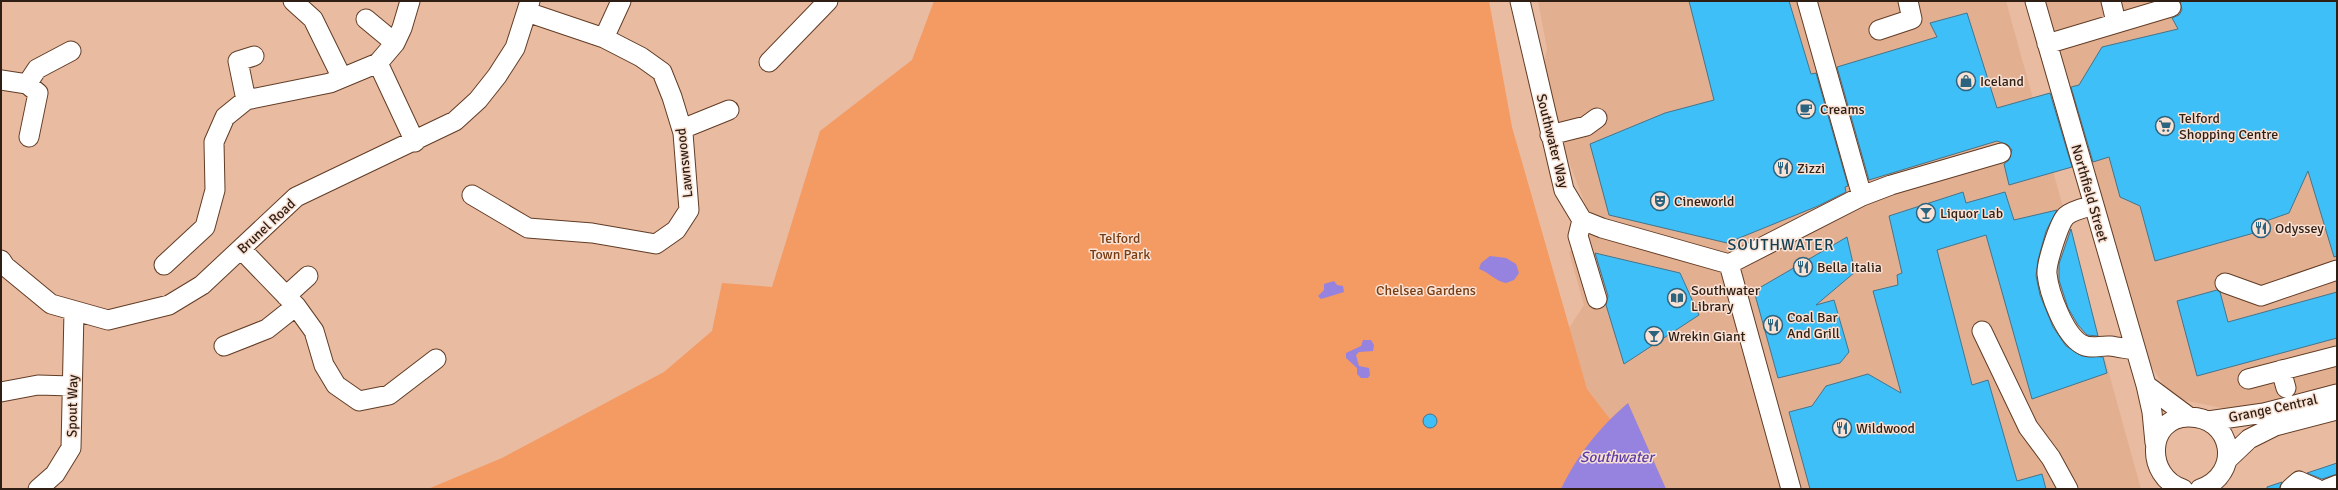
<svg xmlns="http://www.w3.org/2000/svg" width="2338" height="490" font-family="Signika,sans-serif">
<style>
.built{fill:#e3af91}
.green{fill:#f49a63}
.water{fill:#9583df}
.building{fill:#3fbff7;stroke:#45748b}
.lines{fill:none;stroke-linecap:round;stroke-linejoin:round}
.minor-casing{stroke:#613c25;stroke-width:21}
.minor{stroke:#fff;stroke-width:19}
.labels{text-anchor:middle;stroke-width:3;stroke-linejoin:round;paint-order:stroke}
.poi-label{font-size:14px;fill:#2e1e14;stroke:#f9e1d4;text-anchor:start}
.street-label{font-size:14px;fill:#2e1e14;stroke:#f9e1d4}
.park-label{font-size:14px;fill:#773c11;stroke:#f9e1d4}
.water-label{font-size:15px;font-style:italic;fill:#5a3ca8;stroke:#f9e1d4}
.quarter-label{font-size:16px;letter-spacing:1px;fill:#103e53;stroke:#f9e1d4}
</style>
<rect width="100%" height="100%" fill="#e9bba1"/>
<path class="built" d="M 1538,1 L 2006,1 L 2141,489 L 1666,489 L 1628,403 L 1610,419 L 1587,389 L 1569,328 L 1584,305 L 1569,252 L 1585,238 L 1587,209 L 1566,154 L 1543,67 L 1547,49 Z
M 2045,1 L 2337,1 L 2337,387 L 2246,408 L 2222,408 L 2183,400 L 2164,386 L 2150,364 Z"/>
<path class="green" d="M 934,1 L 1489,1 L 1512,127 L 1587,389 L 1610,419 L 1628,403 L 1666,489 L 428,489 L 502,458 L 664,372 L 712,331 L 722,283 L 772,287 L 820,131 L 912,60 Z"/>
<path class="water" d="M 1490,256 L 1506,258 L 1516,264 L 1519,273 L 1514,280 L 1506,283 C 1495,281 1489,272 1479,269 L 1481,263 Z
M 1334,281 L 1337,285 L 1343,286 L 1344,292 L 1321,299 L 1318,296 L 1324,290 L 1324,284 Z
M 1363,340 L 1371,340 L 1374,345 L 1373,351 L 1359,352 L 1356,355 L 1359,366 L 1369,368 L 1370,375 L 1368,378 L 1361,378 L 1357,374 L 1357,368 L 1346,358 L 1346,353 L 1361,346 Z
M 1628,403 L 1666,489 L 1561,489 C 1578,454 1599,428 1628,403 Z"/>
<path class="building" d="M 1689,1 L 1789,1 L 1811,74 L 1816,73 L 1848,186 L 1845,187 L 1846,192 L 1818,206 L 1727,243 L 1609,215 L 1590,144 L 1665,113 L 1714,100 Z
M 2180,1 L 2337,1 L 2337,256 L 2334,257 L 2308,171 L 2289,213 L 2266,221 L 2266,227 L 2261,231 L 2155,261 L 2140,206 L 2120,197 L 2109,157 L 2093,162 L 2071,87 L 2079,85 L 2102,47 L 2178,29 L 2172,18 L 2179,15 L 2182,10 Z
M 1967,13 L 1997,108 L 2050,93 L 2072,167 L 2009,185 L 2004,164 L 2009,160 L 2012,150 L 2008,145 L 1997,141 L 1869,180 L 1837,67 L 1937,37 L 1930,23 Z
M 1963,192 L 1966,203 L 2005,192 L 2014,220 L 2057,210 L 2046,231 L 2038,260 L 2036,276 L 2040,295 L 2053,327 L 2066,346 L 2082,356 L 2103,357 L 2107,373 L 2032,399 L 1986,235 L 1937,250 L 1972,385 L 1988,380 L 2017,481 L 2042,474 L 2046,489 L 1810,489 L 1789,412 L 1812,406 L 1826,386 L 1868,374 L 1901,393 L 1873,291 L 1898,285 L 1897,275 L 1902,273 L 1889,216 Z
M 2071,229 L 2098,336 L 2087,335 L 2078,325 L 2068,308 L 2059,280 L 2059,264 Z
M 1847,237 L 1855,272 L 1816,305 L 1834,300 L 1849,352 L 1840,363 L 1778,378 L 1754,291 Z
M 1595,253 L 1680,273 L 1699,315 L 1624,364 L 1606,305 L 1608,296 Z
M 2217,290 L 2220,292 L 2228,322 L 2337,292 L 2337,338 L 2197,376 L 2177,301 Z
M1423 421a7 7 0 1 1 14 0a7 7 0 1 1-14 0Z
M 2337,463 L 2337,474 L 2322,479 L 2307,473 Z
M 2282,482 L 2279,489 L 2267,489 L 2267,487 Z"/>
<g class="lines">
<defs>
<path id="minor" d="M 293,1 L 313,19 L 342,78
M 1520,1 L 1564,190 L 1582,220 L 1602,228 L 1729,264
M 1807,1 L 1862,196
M 2035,1 L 2146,385 L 2152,412 L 2155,443
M 2111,1 L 2116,22
M 366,19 L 395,43
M 1879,30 L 1912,19 L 1908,1
M 604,38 L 621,1
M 2047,44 L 2171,7
M 769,62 L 828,1
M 378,63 L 415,142
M 1,80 L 27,84 L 38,93 L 29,137
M 27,84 L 37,69 L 71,51
M 246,100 L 238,61 L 254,56
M 682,129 L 729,110
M 1550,135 L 1586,126 L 1597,118
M 472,195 L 528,228 L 592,233 L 656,244 L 676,230 L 689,210 L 683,133 L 672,97 L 662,72 L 641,57 L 604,38 L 527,12
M 2094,205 C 2084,208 2073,210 2066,216 C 2059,223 2046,264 2047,274 C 2049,293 2064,334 2081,344 C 2091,350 2100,345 2110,346 C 2118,347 2127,349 2134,350
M 1582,220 L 1578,236 L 1597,299
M 241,249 L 296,306 L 314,331 L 324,365 L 336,385 L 359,401 L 389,395 L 436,359
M 1,260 L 5,266 L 51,304 L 108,320 L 169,305 L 202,285 L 296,197 L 455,121 L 478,100 L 497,76 L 515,48 L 530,1
M 164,265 L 205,227 L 215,190 L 214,142 L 225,117 L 246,100 L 330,83 L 378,63 L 395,43 L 402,28 L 410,1
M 2225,283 L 2261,296 L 2337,270
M 286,296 L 308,276
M 1982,331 L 2028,427 L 2051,458 L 2068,489
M 224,346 L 267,329 L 296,306
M 2281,370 L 2286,388
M 2248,379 L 2337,356
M 2146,385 L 2189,417
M 1,392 L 38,385 L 72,386
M 2208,421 L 2264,413 L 2337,394
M 2228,459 L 2249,439 L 2275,426 L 2337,410
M 38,489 L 55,474 L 71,448 L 74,311
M 1791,489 L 1729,264 L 1862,196 L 1891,185 L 2001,153
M 2183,489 C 2145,477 2146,418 2188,417 C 2233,416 2243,474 2200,489
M 2290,489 L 2299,481 L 2317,489
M 2327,489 L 2337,485"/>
</defs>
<use href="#minor" class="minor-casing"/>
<use href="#minor" class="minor"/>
</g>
<defs>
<symbol id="shop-ring" viewBox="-11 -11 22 22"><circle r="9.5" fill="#f9e1d4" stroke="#2c637e" stroke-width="1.5"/><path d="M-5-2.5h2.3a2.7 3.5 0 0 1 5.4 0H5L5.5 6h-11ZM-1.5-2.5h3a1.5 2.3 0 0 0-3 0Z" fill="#2c637e"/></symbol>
<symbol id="cafe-ring" viewBox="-11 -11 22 22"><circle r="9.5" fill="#f9e1d4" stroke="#2c637e" stroke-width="1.5"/><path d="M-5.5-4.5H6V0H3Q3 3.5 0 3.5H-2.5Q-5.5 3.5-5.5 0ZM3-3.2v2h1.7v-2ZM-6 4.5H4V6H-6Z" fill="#2c637e"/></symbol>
<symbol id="supermarket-ring" viewBox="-11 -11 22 22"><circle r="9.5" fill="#f9e1d4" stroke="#2c637e" stroke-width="1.5"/><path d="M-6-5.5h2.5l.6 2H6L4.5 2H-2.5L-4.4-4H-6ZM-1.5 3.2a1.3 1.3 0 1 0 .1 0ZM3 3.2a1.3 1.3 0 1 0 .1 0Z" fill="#2c637e"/></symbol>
<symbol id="restaurant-ring" viewBox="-11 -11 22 22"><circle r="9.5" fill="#f9e1d4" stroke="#2c637e" stroke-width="1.5"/><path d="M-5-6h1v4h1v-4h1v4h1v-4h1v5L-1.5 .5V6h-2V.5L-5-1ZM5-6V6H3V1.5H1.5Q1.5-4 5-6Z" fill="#2c637e"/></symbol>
<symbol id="theatre-ring" viewBox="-11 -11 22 22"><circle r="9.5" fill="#f9e1d4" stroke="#2c637e" stroke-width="1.5"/><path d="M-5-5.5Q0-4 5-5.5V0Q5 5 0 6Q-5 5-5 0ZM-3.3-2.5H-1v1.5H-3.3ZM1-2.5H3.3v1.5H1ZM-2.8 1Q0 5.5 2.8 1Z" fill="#2c637e"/></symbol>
<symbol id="bar-ring" viewBox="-11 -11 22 22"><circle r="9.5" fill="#f9e1d4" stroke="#2c637e" stroke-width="1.5"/><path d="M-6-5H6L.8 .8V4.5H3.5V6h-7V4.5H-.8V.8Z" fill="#2c637e"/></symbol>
<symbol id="library-ring" viewBox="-11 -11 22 22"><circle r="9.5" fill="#f9e1d4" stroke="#2c637e" stroke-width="1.5"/><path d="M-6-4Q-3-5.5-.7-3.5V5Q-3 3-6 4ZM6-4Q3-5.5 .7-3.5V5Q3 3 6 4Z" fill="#2c637e"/></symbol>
</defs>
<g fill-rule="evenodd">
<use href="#shop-ring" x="1955" y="70" width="22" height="22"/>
<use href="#cafe-ring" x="1795" y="98" width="22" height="22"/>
<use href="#supermarket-ring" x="2154" y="115" width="22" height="22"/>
<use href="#restaurant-ring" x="1772" y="157" width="22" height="22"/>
<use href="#theatre-ring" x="1649" y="190" width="22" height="22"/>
<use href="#bar-ring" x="1915" y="202" width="22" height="22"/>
<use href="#restaurant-ring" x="2250" y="217" width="22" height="22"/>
<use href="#restaurant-ring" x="1792" y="256" width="22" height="22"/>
<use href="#library-ring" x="1666" y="287" width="22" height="22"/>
<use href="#restaurant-ring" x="1762" y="314" width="22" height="22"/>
<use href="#bar-ring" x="1643" y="325" width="22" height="22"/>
<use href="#restaurant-ring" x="1831" y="417" width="22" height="22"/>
</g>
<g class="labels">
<g class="poi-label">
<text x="1980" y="86">Iceland</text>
<text x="1820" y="114">Creams</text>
<text x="2179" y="123">Telford<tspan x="2179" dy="16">Shopping Centre</tspan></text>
<text x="1797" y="173">Zizzi</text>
<text x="1674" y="206">Cineworld</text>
<text x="1940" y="218">Liquor Lab</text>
<text x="2275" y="233">Odyssey</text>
<text x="1817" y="272">Bella Italia</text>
<text x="1691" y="295">Southwater<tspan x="1691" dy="16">Library</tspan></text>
<text x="1787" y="322">Coal Bar<tspan x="1787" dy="16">And Grill</tspan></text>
<text x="1668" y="341">Wrekin Giant</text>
<text x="1856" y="433">Wildwood</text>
</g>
<g class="street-label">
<text transform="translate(1553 141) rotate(76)" y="5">Southwater Way</text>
<text transform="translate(684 163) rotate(-96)" y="5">Lawnswood</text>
<text transform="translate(2090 193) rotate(74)" y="5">Northfield Street</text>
<text transform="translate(266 226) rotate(-43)" y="5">Brunel Road</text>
<text transform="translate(72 406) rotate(-89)" y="5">Spout Way</text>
<text transform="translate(2273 408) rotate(-12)" y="5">Grange Central</text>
</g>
<g class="park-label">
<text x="1120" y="243">Telford<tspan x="1120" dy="16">Town Park</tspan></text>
<text x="1426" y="295">Chelsea Gardens</text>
</g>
<g class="water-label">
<text x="1617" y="462">Southwater</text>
</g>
<g class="quarter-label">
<text x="1781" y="250">SOUTHWATER</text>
</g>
</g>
<rect width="2338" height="490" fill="none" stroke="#2e1e14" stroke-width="4"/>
</svg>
